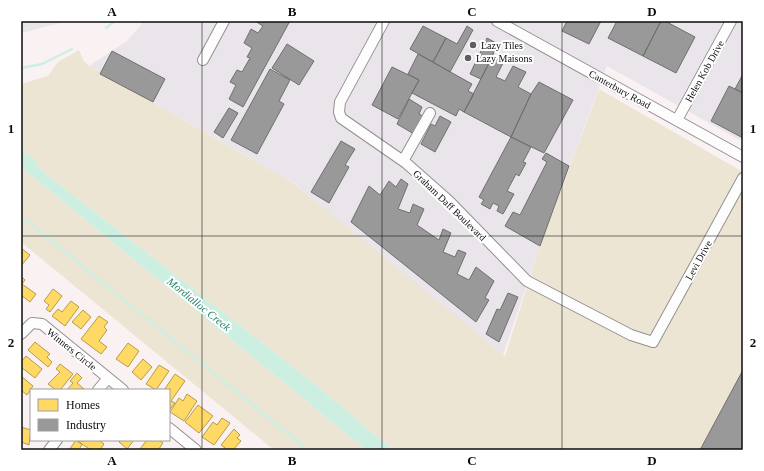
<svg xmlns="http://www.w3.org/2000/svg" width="764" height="471" font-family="Georgia,serif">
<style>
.industrial{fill:#e9e5ea}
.green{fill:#ede5d4}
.water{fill:#ccefe2}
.homes{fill:#ffd966;stroke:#b69c4b}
.industry{fill:#999;stroke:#6f6f6f}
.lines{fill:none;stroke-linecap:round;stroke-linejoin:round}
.stream{stroke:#ccefe2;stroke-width:2.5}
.minor-casing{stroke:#949090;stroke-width:12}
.minor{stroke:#fefdfd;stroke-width:10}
.grid{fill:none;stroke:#0d0d0d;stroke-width:1;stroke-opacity:0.55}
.poi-dot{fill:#605d5d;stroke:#fff;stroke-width:1.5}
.labels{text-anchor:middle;stroke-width:4;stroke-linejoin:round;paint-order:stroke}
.poi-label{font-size:10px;fill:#0d0d0d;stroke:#fff;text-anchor:start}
.street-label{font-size:10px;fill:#0d0d0d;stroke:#fff}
.water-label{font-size:11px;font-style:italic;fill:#238266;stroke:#fff}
.neatline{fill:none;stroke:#0d0d0d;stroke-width:1.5}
.grid-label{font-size:13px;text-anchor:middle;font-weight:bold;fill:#0d0d0d}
</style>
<rect width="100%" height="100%" fill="#faf2f2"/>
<path class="industrial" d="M 21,21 L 67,21 L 22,33 Z
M 144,21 L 743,21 L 743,142 L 607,66 L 540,246 L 501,361 L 294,183 L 89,66 L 127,41 Z"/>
<path class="green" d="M 79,50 L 83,60 L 89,66 L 292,182 L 505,356 L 540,246 L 599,89 L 743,172 L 743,370 L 700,450 L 393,450 L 316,385 L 41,170 L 34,158 L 21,151 L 21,84 L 48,76 L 58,62 Z
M 21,167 L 366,450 L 274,450 L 21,242 Z"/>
<path class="water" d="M 21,151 L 34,158 L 41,170 L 316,385 L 393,450 L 366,450 L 21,167 Z"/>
<path class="homes" d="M 21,248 L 30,255 L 21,266 Z
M 21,276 L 25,280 L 22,284 L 36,294 L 30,302 L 21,295 Z
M 53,289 L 62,296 L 50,312 L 46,309 L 49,305 L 44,301 Z
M 71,301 L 79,307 L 65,326 L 52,316 L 58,309 L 62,312 Z
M 83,310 L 91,317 L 81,329 L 72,322 Z
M 99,316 L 108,322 L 104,327 L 107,330 L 99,341 L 107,347 L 101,354 L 81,339 Z
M 35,342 L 50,354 L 47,357 L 52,362 L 48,367 L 28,350 Z
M 128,343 L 139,351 L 128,367 L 116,359 Z
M 26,356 L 42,369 L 35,378 L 21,367 L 21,362 Z
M 143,359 L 152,367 L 141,380 L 132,372 Z
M 60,364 L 73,374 L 60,390 L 56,390 L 48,384 L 60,372 L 56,369 Z
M 159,365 L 169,371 L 156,390 L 146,384 Z
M 77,373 L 82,378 L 77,383 L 84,389 L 67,390 L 73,383 L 70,381 Z
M 175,374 L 185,381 L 171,401 L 175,403 L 170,409 L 169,390 L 164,390 Z
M 21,376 L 33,386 L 27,395 L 21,390 Z
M 187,394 L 197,401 L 184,421 L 170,412 L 179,398 L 183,401 Z
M 198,405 L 213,416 L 199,433 L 185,422 Z
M 222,418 L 230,423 L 214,445 L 202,437 L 213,422 L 217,425 Z
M 21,427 L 31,430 L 29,445 L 21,442 Z
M 234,429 L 240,435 L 237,438 L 241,441 L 233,450 L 228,450 L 221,445 Z
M 76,440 L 82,444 L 79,450 L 69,450 Z
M 99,440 L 104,444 L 100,450 L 91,450 L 77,441 Z
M 121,440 L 134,440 L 127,449 L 119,442 Z
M 147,440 L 159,440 L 163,443 L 158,450 L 139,450 Z"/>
<path class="industry" d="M 255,21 L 290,21 L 243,107 L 229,99 L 236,85 L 230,82 L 237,70 L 242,72 L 250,58 L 247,57 L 252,48 L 244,43 L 251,29 L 258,33 L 263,26 Z
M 567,21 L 601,21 L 589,44 L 562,31 Z
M 617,21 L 661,21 L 643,56 L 608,38 Z
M 661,21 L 665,21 L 695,37 L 676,73 L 643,56 Z
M 423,26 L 446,38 L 433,62 L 410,49 Z
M 467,26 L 473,30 L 450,72 L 433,62 L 446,38 L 457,44 Z
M 487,38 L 498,44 L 481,79 L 470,74 Z
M 287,44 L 314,61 L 299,85 L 272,68 Z
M 112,51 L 165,79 L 153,102 L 100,74 Z
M 418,54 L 472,84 L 468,91 L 474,94 L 464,112 L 459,109 L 456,116 L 412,93 L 419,80 L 408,74 Z
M 493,55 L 504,61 L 496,77 L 505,81 L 513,66 L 526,72 L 518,87 L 531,94 L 511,137 L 464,112 Z
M 392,67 L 419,80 L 398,119 L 372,105 Z
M 270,69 L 290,80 L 279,101 L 284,104 L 257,154 L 231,140 Z
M 743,74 L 743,93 L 735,89 Z
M 539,82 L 573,100 L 544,153 L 511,137 L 531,94 Z
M 729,86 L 743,93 L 743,138 L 711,121 Z
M 409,99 L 422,107 L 419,114 L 423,116 L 414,134 L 397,124 Z
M 229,108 L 238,113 L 223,138 L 214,132 Z
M 440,116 L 451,122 L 435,152 L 421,144 L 431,124 L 435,126 Z
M 511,137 L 531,147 L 523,162 L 526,163 L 519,176 L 516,174 L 507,191 L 514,194 L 503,214 L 497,211 L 499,206 L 493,203 L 490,209 L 481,204 L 484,200 L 479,197 Z
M 341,141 L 355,149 L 345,165 L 349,167 L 329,203 L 311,192 Z
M 546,153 L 569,166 L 540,246 L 505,226 L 513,212 L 520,215 L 547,162 L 542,159 Z
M 401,179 L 408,184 L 398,209 L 410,213 L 413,204 L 424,209 L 417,225 L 439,240 L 443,229 L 451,233 L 443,252 L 455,257 L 458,250 L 466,253 L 457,274 L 469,280 L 476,267 L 494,281 L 485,298 L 489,300 L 476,322 L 351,222 L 369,186 L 380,195 L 389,181 L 396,187 Z
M 508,293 L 518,297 L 499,342 L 486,334 L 497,309 L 500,310 Z
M 743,370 L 743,450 L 700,450 Z"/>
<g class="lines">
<path class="stream" d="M 106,28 L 115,21
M 21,68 L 42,64 L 72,49
M 21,216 L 308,450"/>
<defs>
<path id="minor" d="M 384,21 L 340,102 L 339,112 L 341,118 L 406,163 L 449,201 L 527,281 L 631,335 L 653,342 L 743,178
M 497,21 L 743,157
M 203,60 L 224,21
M 677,120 L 731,21
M 403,161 L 430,113
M 21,334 L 32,323 L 42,324 L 123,390
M 98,390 L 108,378
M 169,428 L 196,450
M 49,450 L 57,440"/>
</defs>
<use href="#minor" class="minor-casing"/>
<use href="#minor" class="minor"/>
</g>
<path class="grid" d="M 202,21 L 202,450M 382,21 L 382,450M 562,21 L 562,450M 21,236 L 743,236"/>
<g class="poi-dot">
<circle cx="473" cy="45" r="4"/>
<circle cx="468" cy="58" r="4"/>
</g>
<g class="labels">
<g class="poi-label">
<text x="481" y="49">Lazy Tiles</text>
<text x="476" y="62">Lazy Maisons</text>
</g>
<g class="street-label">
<text transform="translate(704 71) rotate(-61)" y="4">Helen Kob Drive</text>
<text transform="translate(620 89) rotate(29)" y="4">Canterbury Road</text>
<text transform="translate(450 205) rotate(44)" y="4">Graham Daff Boulevard</text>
<text transform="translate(698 260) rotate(-61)" y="4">Levi Drive</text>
<text transform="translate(72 349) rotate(39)" y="4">Winners Circle</text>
</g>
<g class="water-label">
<text transform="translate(199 304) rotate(39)" y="4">Mordialloc Creek</text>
</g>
</g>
<rect width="764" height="471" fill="none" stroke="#ffffff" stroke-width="44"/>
<rect x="30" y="389" width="140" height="52" fill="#ffffff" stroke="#9e9e9e"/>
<rect x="38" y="399" width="20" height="12" fill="#ffd966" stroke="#9e9e9e"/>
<text x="66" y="409" font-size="12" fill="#0d0d0d">Homes</text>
<rect x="38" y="419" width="20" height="12" fill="#999999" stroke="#9e9e9e"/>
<text x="66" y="429" font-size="12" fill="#0d0d0d">Industry</text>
<rect x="22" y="22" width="720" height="427" class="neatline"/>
<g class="grid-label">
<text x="112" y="16">A</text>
<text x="292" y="16">B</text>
<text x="472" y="16">C</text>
<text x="652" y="16">D</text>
<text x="11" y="133">1</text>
<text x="753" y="133">1</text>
<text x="11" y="347">2</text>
<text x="753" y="347">2</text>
<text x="112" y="465">A</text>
<text x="292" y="465">B</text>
<text x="472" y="465">C</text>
<text x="652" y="465">D</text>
</g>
</svg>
